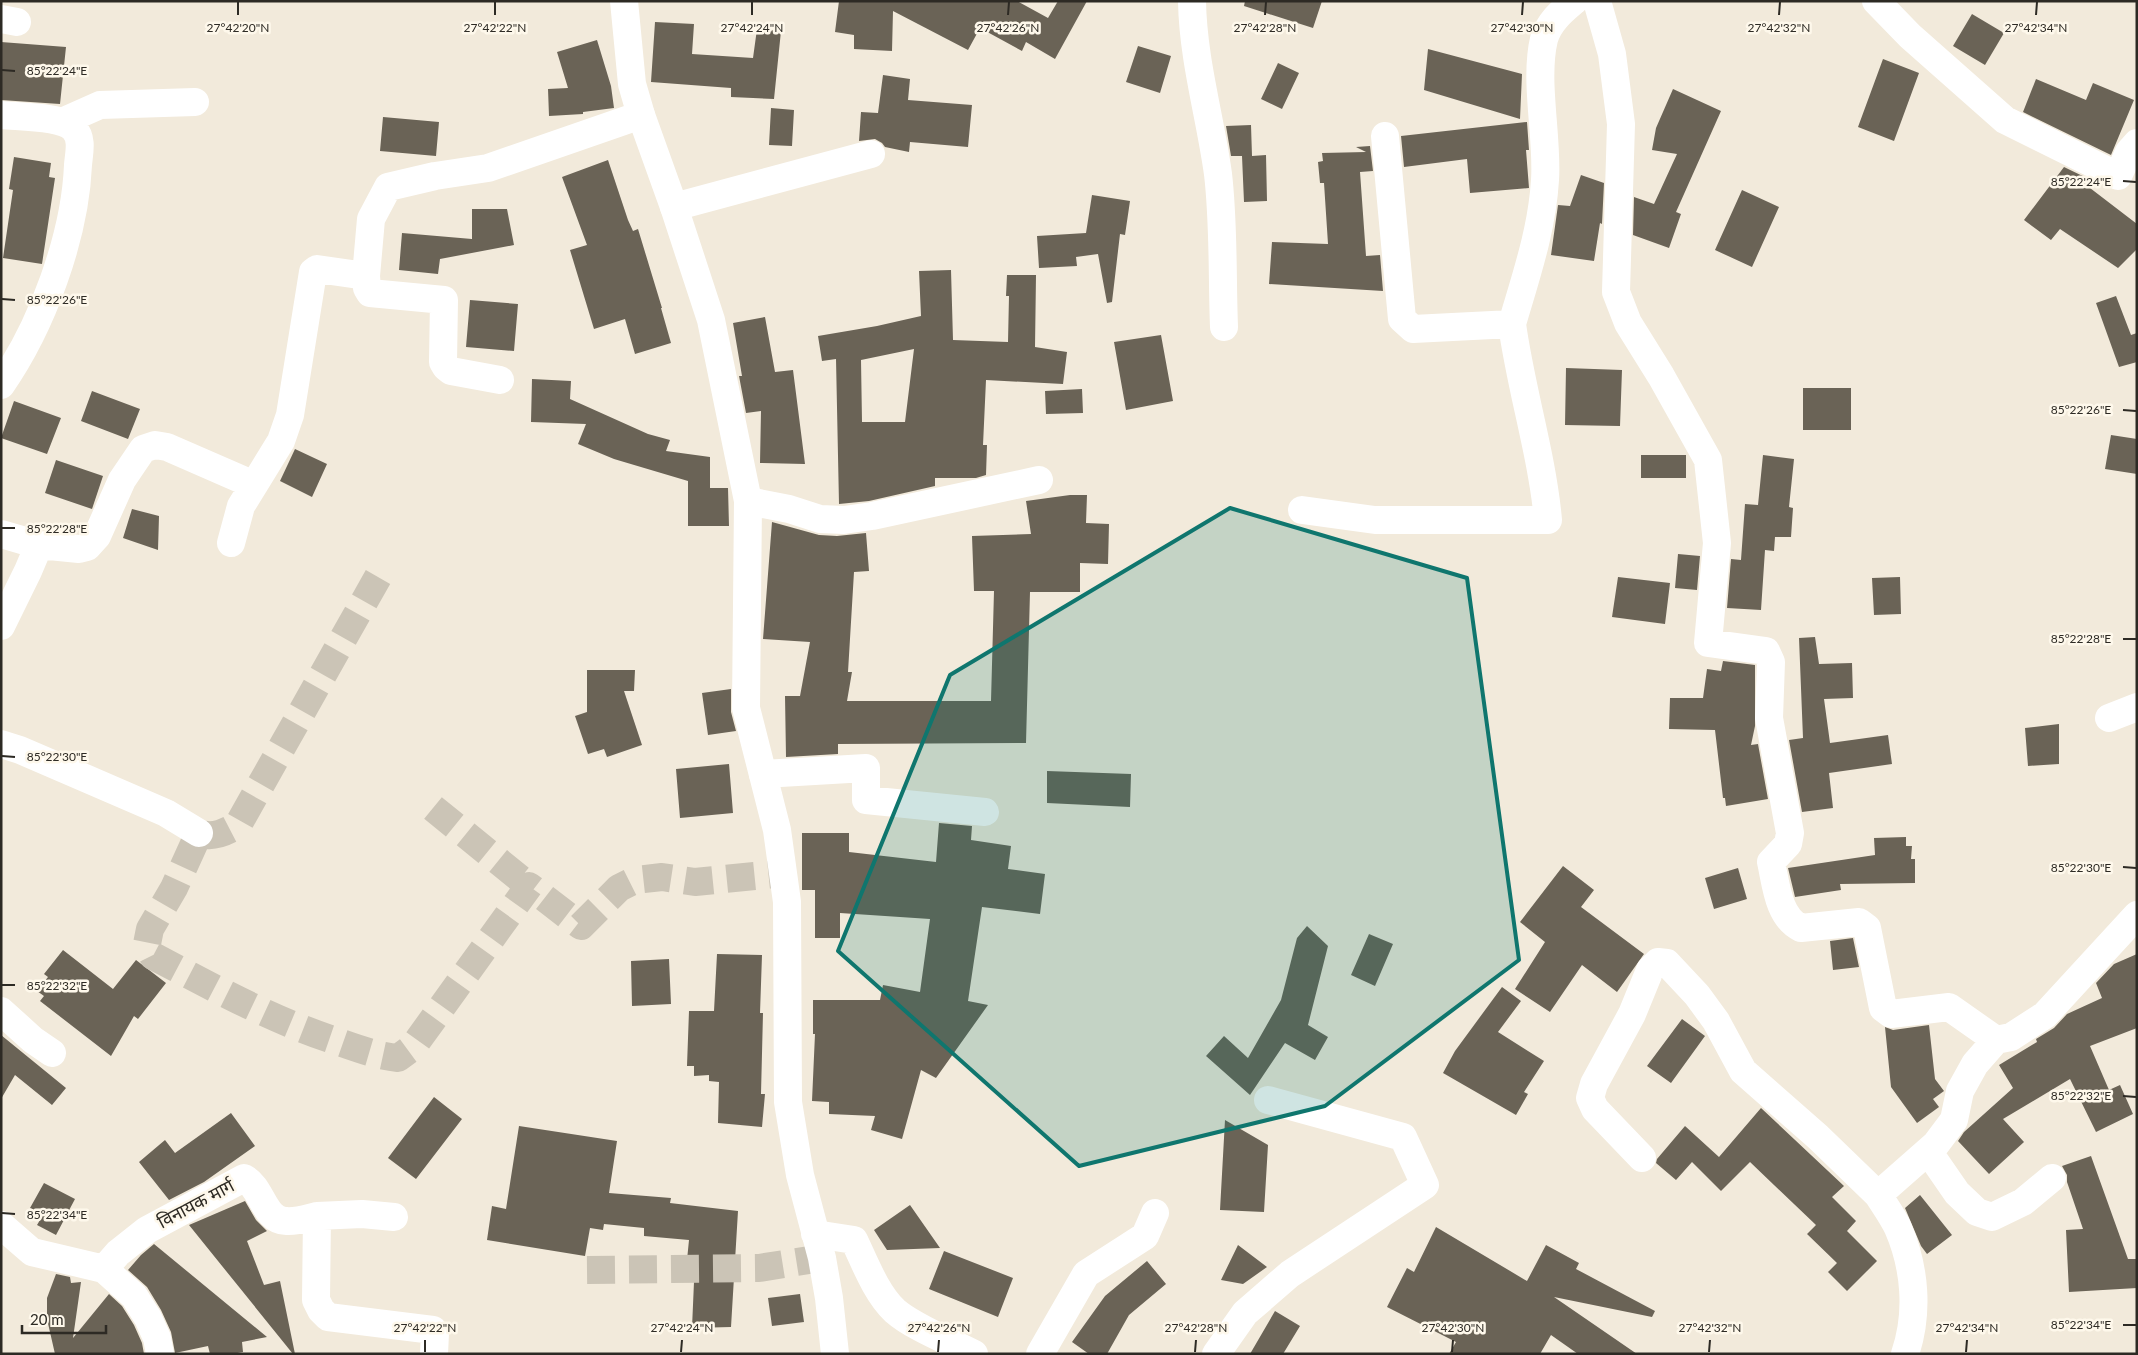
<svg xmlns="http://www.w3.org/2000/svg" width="2138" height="1355" font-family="Lato,'Noto Sans Devanagari',sans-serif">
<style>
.building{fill:#6a6356;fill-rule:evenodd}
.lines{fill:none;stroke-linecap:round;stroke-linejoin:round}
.minor-tunnel{stroke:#cbc4b6;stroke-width:28;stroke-dasharray:28 14;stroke-linecap:butt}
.minor{stroke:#fff;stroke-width:28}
.tertiary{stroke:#fff;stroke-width:28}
.marked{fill:#0f766e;fill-opacity:0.2;stroke:#0f766e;stroke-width:4;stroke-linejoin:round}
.ticks{fill:none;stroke:#2d2a24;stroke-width:2}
.labels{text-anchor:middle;stroke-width:5;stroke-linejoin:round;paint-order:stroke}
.street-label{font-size:18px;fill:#2d2a24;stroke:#fef8eb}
.ticks-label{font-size:12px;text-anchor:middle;fill:#2d2a24;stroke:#fef8eb;stroke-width:5;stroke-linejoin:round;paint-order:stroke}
</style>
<rect width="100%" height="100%" fill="#f2eadb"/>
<path class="building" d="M 839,1 L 1017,1 L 1048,18 L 1058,1 L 1087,1 L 1055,59 L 1026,42 L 1022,51 L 980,28 L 968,50 L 893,11 L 892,51 L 854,49 L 854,35 L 835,32 Z
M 1245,1 L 1322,1 L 1313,28 L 1244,6 Z
M 1972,14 L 2004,33 L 1985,65 L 1953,46 Z
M 655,22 L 694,24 L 692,54 L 753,58 L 757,29 L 781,31 L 774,99 L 731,97 L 731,88 L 651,82 Z
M 597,40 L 611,86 L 614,108 L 583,112 L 583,114 L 549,116 L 548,89 L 568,88 L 557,52 Z
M 1,42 L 66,47 L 60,104 L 1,100 Z
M 1138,46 L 1171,56 L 1160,93 L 1126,82 Z
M 1428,49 L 1522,74 L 1520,119 L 1424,90 Z
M 1883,59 L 1919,73 L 1894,141 L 1858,127 Z
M 1278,63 L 1299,73 L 1282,109 L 1261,99 Z
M 883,75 L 910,79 L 908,100 L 972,105 L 968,147 L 910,142 L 909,152 L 885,147 L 882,143 L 875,139 L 859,141 L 861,112 L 878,113 Z
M 2036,79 L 2086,100 L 2093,83 L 2134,100 L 2111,155 L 2023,112 Z
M 1673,89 L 1721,111 L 1676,212 L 1681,214 L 1669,248 L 1633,235 L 1634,197 L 1654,204 L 1677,154 L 1652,150 L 1656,128 Z
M 771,108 L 794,110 L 792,146 L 769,145 Z
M 383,117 L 439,122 L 436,156 L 380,151 Z
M 1527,122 L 1529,150 L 1526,150 L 1529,188 L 1470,193 L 1467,159 L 1404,167 L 1401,136 Z
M 1251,125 L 1252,156 L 1266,155 L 1267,201 L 1244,202 L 1242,156 L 1231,156 L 1226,126 Z
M 1370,146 L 1373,171 L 1360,172 L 1366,256 L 1380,255 L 1383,291 L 1269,284 L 1272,242 L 1328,244 L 1324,183 L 1320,183 L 1318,162 L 1323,161 L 1322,153 L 1366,152 L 1356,147 Z
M 14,157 L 51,163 L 49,177 L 55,178 L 42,264 L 3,258 L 13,190 L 9,189 Z
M 608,160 L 628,220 L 633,231 L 638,229 L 662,308 L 661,308 L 671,343 L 635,354 L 625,319 L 594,329 L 570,250 L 587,245 L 562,177 Z
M 2064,167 L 2095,182 L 2090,188 L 2137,224 L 2137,249 L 2118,268 L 2060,229 L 2051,240 L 2024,220 Z
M 1581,175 L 1604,183 L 1602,224 L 1600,223 L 1594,261 L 1551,255 L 1558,205 L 1570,206 Z
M 1742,190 L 1779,207 L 1752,267 L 1715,250 Z
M 1092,195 L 1130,201 L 1125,235 L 1120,234 L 1112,302 L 1107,303 L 1098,254 L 1076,257 L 1077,266 L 1039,268 L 1037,236 L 1086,233 Z
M 472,209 L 507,209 L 514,245 L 440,259 L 438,274 L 399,270 L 402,233 L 472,239 Z
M 951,270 L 953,340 L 1008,342 L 1009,296 L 1006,296 L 1007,275 L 1036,275 L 1035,347 L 1067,352 L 1063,384 L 986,380 L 983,445 L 987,445 L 986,475 L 976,478 L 935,478 L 935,486 L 869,501 L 839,504 L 836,359 L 822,361 L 818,336 L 877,326 L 921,316 L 919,271 ZM 914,349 L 905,422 L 862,422 L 861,360 Z
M 2116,296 L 2131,335 L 2137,333 L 2137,362 L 2119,367 L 2096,303 Z
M 470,300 L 518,304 L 514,351 L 466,347 Z
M 765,317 L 775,372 L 793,370 L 805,464 L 760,463 L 761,411 L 746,413 L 739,376 L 742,376 L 733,323 Z
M 1161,335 L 1173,401 L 1126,410 L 1114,342 Z
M 1566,368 L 1622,370 L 1620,426 L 1565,425 Z
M 532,379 L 571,381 L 570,399 L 648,434 L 670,440 L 666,451 L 710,457 L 710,488 L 728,488 L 729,526 L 688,526 L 688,481 L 614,459 L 578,444 L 586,424 L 531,422 Z
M 1803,388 L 1851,388 L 1851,430 L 1803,430 Z
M 1082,389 L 1083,413 L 1046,414 L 1045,391 Z
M 92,391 L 140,409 L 128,439 L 81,421 Z
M 14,401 L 61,418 L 47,454 L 1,438 Z
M 2111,435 L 2137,439 L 2137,474 L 2105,469 Z
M 295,449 L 327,464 L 312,497 L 280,481 Z
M 1641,455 L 1686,455 L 1686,478 L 1641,478 Z
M 1763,455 L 1794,459 L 1789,507 L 1793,508 L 1791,537 L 1775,537 L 1774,551 L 1765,550 L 1761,610 L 1727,608 L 1731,559 L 1741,560 L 1745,504 L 1758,505 Z
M 56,460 L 103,476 L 92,509 L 45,493 Z
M 1070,495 L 1087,495 L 1086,523 L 1109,524 L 1108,564 L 1080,563 L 1080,592 L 1030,592 L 1026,743 L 838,744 L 838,754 L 786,757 L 785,696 L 800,696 L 810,642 L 763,639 L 772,522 L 819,535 L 837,536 L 866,533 L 869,571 L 854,572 L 848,672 L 852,672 L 847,701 L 991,701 L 994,591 L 974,591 L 972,536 L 1031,534 L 1026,501 Z
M 132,509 L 159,516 L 158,550 L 123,538 Z
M 1678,554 L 1700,556 L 1697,590 L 1675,588 Z
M 1618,577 L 1670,583 L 1665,624 L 1612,617 Z
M 1900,577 L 1901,614 L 1874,615 L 1872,578 Z
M 1815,637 L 1819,664 L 1852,663 L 1853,698 L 1824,699 L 1830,743 L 1888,735 L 1892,764 L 1829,773 L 1833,808 L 1802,812 L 1789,740 L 1803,738 L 1799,638 Z
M 1723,661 L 1755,665 L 1755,726 L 1751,745 L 1758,744 L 1768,799 L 1726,806 L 1725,798 L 1723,798 L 1715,730 L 1669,729 L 1670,698 L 1703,698 L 1707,669 L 1721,671 Z
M 587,670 L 635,670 L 634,691 L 624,691 L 642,745 L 607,757 L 604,749 L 588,754 L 575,716 L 587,712 Z
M 731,689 L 731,712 L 736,731 L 708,735 L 702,693 Z
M 2059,724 L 2059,764 L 2028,766 L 2025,728 Z
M 729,764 L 733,813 L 680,818 L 676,769 Z
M 1047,771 L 1131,774 L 1130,807 L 1047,803 Z
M 939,823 L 972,826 L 971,840 L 1011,846 L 1008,869 L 1045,874 L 1040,914 L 982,907 L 968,1001 L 988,1005 L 936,1078 L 921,1070 L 902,1139 L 871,1130 L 875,1116 L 829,1114 L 829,1102 L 812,1101 L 815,1034 L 813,1034 L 813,1000 L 880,1000 L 883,985 L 920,992 L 930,919 L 840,913 L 840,938 L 815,938 L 815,890 L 802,890 L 802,833 L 849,833 L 849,852 L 936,862 Z
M 1906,837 L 1906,846 L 1912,846 L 1911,859 L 1915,859 L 1915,883 L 1840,884 L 1841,890 L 1795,897 L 1788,868 L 1875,855 L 1874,838 Z
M 1563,866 L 1594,890 L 1581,907 L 1644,954 L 1617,992 L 1582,965 L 1550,1012 L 1515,989 L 1545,942 L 1520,922 Z
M 1738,868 L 1747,899 L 1714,909 L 1705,878 Z
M 1307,926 L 1328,946 L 1308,1025 L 1328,1037 L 1315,1060 L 1285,1043 L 1250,1095 L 1206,1056 L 1224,1036 L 1248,1058 L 1281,1000 L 1297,938 Z
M 1369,934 L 1393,944 L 1375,986 L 1351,975 Z
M 1853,938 L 1859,967 L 1833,970 L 1830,941 Z
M 63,950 L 113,989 L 136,960 L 166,983 L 138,1019 L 134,1016 L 111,1056 L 40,1001 L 44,996 L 37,991 L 48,977 L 44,974 Z
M 717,954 L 762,955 L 760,1013 L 763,1013 L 761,1094 L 765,1094 L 762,1127 L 718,1123 L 719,1082 L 709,1081 L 709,1075 L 694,1076 L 694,1066 L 687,1066 L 689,1011 L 714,1011 Z
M 2137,954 L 2137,1028 L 2090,1046 L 2109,1090 L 2120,1085 L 2133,1114 L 2096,1132 L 2070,1079 L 2003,1119 L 2024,1142 L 1989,1174 L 1958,1141 L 1964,1132 L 2013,1088 L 1999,1065 L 2037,1042 L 2036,1039 L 2054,1028 L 2067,1014 L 2102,998 L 2096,983 L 2114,964 Z
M 669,959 L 671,1004 L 632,1006 L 631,961 Z
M 1502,987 L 1521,1001 L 1498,1032 L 1544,1061 L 1524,1092 L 1528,1094 L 1516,1115 L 1443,1073 L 1455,1051 Z
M 1682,1019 L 1705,1036 L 1671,1083 L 1647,1066 Z
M 1929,1025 L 1935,1079 L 1944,1091 L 1933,1099 L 1939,1107 L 1917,1123 L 1891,1087 L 1885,1027 L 1893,1030 Z
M 1,1035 L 66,1088 L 52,1105 L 15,1075 L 1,1099 Z
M 434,1097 L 462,1119 L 416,1179 L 388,1158 Z
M 1761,1108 L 1844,1186 L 1832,1197 L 1856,1221 L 1847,1231 L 1877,1261 L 1847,1291 L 1828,1272 L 1837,1263 L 1807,1234 L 1816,1225 L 1750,1162 L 1721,1191 L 1692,1162 L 1676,1180 L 1656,1163 L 1657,1159 L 1685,1126 L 1719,1157 Z
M 231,1113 L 255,1146 L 204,1182 L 169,1200 L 139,1162 L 165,1140 L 175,1153 Z
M 1225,1120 L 1268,1145 L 1264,1212 L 1220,1210 Z
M 519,1126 L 617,1141 L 609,1193 L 671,1198 L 670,1203 L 738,1211 L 731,1327 L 692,1328 L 695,1259 L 687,1260 L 689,1240 L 644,1236 L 644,1228 L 604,1224 L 603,1230 L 590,1228 L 585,1256 L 487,1240 L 492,1206 L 506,1209 Z
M 2091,1156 L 2128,1259 L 2137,1259 L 2137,1288 L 2069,1292 L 2066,1230 L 2083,1229 L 2067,1182 L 2067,1175 L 2062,1166 Z
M 44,1183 L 75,1199 L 56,1235 L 37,1225 L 43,1215 L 30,1208 Z
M 1920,1195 L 1952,1235 L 1927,1254 L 1921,1246 L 1905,1208 Z
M 245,1201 L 256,1220 L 267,1231 L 247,1241 L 264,1285 L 280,1281 L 295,1354 L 293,1354 L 189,1225 Z
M 910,1205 L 940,1248 L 887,1250 L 874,1230 Z
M 1436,1227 L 1527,1281 L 1546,1245 L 1579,1263 L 1576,1269 L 1655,1311 L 1652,1317 L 1554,1297 L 1637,1354 L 1578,1354 L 1551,1335 L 1540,1354 L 1449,1354 L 1456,1342 L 1387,1307 L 1407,1268 L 1414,1272 Z
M 154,1244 L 267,1337 L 242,1342 L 243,1352 L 232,1354 L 210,1354 L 208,1346 L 175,1353 L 171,1332 L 161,1310 L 147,1287 L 128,1270 L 141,1255 Z
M 1238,1245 L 1267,1267 L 1243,1284 L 1221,1280 Z
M 944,1251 L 1013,1278 L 998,1317 L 929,1289 Z
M 1147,1261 L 1166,1284 L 1129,1315 L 1107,1354 L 1089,1354 L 1072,1342 L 1105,1296 Z
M 56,1274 L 70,1277 L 71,1283 L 81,1282 L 73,1338 L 109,1294 L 122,1306 L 134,1325 L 142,1343 L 144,1354 L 55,1354 L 47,1319 L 47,1298 Z
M 800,1294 L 804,1322 L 772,1326 L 768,1298 Z
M 1275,1311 L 1300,1326 L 1283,1354 L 1250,1354 Z"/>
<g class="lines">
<path class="minor-tunnel" d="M 378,577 L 238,825 C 225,832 214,839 199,833 L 174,888 L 150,929 L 147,944 L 153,956 C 214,988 274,1021 339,1042 C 359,1049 378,1056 398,1058 L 413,1047 L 529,886 L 581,926 L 619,888 L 635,880 L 662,877 L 695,882 L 784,873
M 433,808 L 529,886
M 587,1270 L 759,1268 L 822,1258"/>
<path class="minor" d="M 1192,1 C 1193,60 1210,116 1218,174 C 1224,225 1222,276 1224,327
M 1597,1 L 1612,54 L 1621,124 L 1616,292 L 1628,323 L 1661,376 L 1708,460 L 1717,543 L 1708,643 L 1766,651 L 1771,662 L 1769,718 L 1790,833 L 1788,844 L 1771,862 C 1776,884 1778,917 1801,928 L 1859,922 L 1867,928 L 1883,1008 L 1891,1014 L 1949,1007 L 1996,1040 L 2011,1037 L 2045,1015 L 2137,915
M 1876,1 L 1910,36 L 2005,120 L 2118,176 L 2129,152 L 2137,143
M 1,19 L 17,22
M 1,115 C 19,117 62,116 74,129 C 83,139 79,153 78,165 C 75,237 42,326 1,385
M 64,121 L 100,105 L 195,102
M 1385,136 L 1402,319 L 1413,329 L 1512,324 C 1526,276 1542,230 1545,180 C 1548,137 1534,81 1544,39 C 1549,22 1561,12 1574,1
M 674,207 L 871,154
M 366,276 L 367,288 L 370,293 L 444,300 L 443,362 L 446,367 L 451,371 L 500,380
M 748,501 L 789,509 L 820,519 L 844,520 L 872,516 L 1039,480
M 1302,510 L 1375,520 L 1548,520 C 1542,454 1521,390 1512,324
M 1,534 L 39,545
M 231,543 L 241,506 L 254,485
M 1,626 L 28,571 L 39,545 L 79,549 L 87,547 L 97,536 L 122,480 L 143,449 L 155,445 L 167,447 L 254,485 L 281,441 L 290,415 L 313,272 L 317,269 L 366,276 L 371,219 L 388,187 L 435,176 L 488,168 L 641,115
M 2109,718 L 2137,707
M 1,744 L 20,750 L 166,813 L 199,833
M 763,774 L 866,768 L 866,800 L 985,812
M 1,1011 L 33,1040 L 52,1053
M 1928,1151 L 1957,1193 L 1977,1212 L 1992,1217 L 2023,1202 L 2052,1178
M 1642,1158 L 1595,1109 L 1590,1098 L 1594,1084 L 1632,1014 L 1650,970 L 1658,962 L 1667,963 L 1697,995 L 1716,1021 L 1743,1071 L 1818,1137 L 1878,1195
M 317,1216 L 362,1214 L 394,1217
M 1,1225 L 32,1252 L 104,1269 L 134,1296 L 148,1318 L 157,1338 L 160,1354
M 815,1234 L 854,1240 C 865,1263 876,1293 895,1311 C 913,1327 951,1342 974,1354
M 104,1269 L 118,1253 L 147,1230 L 244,1178 C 262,1187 264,1221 286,1221 C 296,1222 308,1218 317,1216 L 316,1300 L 321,1310 L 328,1317 L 433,1330 L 435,1333 L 434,1354
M 1040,1354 L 1086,1274 L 1145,1236 L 1155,1213
M 1216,1354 L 1245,1313 L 1290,1274 L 1425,1185 L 1403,1137 L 1268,1100
M 1905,1354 C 1919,1313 1915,1267 1898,1228 C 1893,1217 1885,1206 1878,1195 L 1936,1144 L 1954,1120 L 1960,1091 L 1975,1064 L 1996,1040"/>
<path class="tertiary" d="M 624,1 L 632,84 L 641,115 L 674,207 L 711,320 L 748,501 L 746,708 L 777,830 L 787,902 L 788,1102 L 800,1175 L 822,1258 L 829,1298 L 835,1354"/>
</g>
<path class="marked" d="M 1230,508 L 1467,578 L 1519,960 L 1325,1106 L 1079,1166 L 838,951 L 950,675 Z"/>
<path class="ticks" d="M 238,15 L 238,2M 495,15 L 495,2M 752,15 L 752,2M 1008,15 L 1009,2M 1265,15 L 1266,2M 1522,15 L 1523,2M 1779,15 L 1780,2M 2036,15 L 2037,2M 2,70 L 15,71M 2123,181 L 2136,182M 2,299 L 15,300M 2123,410 L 2136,411M 2,528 L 15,528M 2123,639 L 2136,639M 2,756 L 15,757M 2123,867 L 2136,868M 2,985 L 15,985M 2123,1096 L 2136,1097M 2,1213 L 15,1214M 2123,1325 L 2136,1325M 425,1352 L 425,1340M 681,1352 L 682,1340M 938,1352 L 939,1340M 1195,1352 L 1196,1340M 1452,1352 L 1453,1340M 1709,1352 L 1710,1340M 1966,1352 L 1967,1340"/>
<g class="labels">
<g class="street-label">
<text transform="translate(196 1204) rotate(-28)" y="6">विनायक मार्ग</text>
</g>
</g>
<g class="ticks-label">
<text x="238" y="32">27°42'20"N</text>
<text x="495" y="32">27°42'22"N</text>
<text x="752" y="32">27°42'24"N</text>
<text x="1008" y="32">27°42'26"N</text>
<text x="1265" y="32">27°42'28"N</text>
<text x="1522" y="32">27°42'30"N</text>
<text x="1779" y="32">27°42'32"N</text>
<text x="2036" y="32">27°42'34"N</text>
<text x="57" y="75">85°22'24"E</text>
<text x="2081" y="186">85°22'24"E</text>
<text x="57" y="304">85°22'26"E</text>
<text x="2081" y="414">85°22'26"E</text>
<text x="57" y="533">85°22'28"E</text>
<text x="2081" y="643">85°22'28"E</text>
<text x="57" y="761">85°22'30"E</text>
<text x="2081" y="872">85°22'30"E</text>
<text x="57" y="990">85°22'32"E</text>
<text x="2081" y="1100">85°22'32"E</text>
<text x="57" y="1219">85°22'34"E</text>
<text x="2081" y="1329">85°22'34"E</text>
<text x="425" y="1332">27°42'22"N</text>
<text x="682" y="1332">27°42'24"N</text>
<text x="939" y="1332">27°42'26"N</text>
<text x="1196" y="1332">27°42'28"N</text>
<text x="1453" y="1332">27°42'30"N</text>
<text x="1710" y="1332">27°42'32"N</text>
<text x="1967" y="1332">27°42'34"N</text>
</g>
<rect width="2138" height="1355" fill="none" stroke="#2d2a24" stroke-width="5"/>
<path d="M22 1325v8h84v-8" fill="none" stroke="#2d2a24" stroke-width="2.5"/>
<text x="30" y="1325" font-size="15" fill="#2d2a24" stroke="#fef8eb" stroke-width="4" paint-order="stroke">20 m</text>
</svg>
